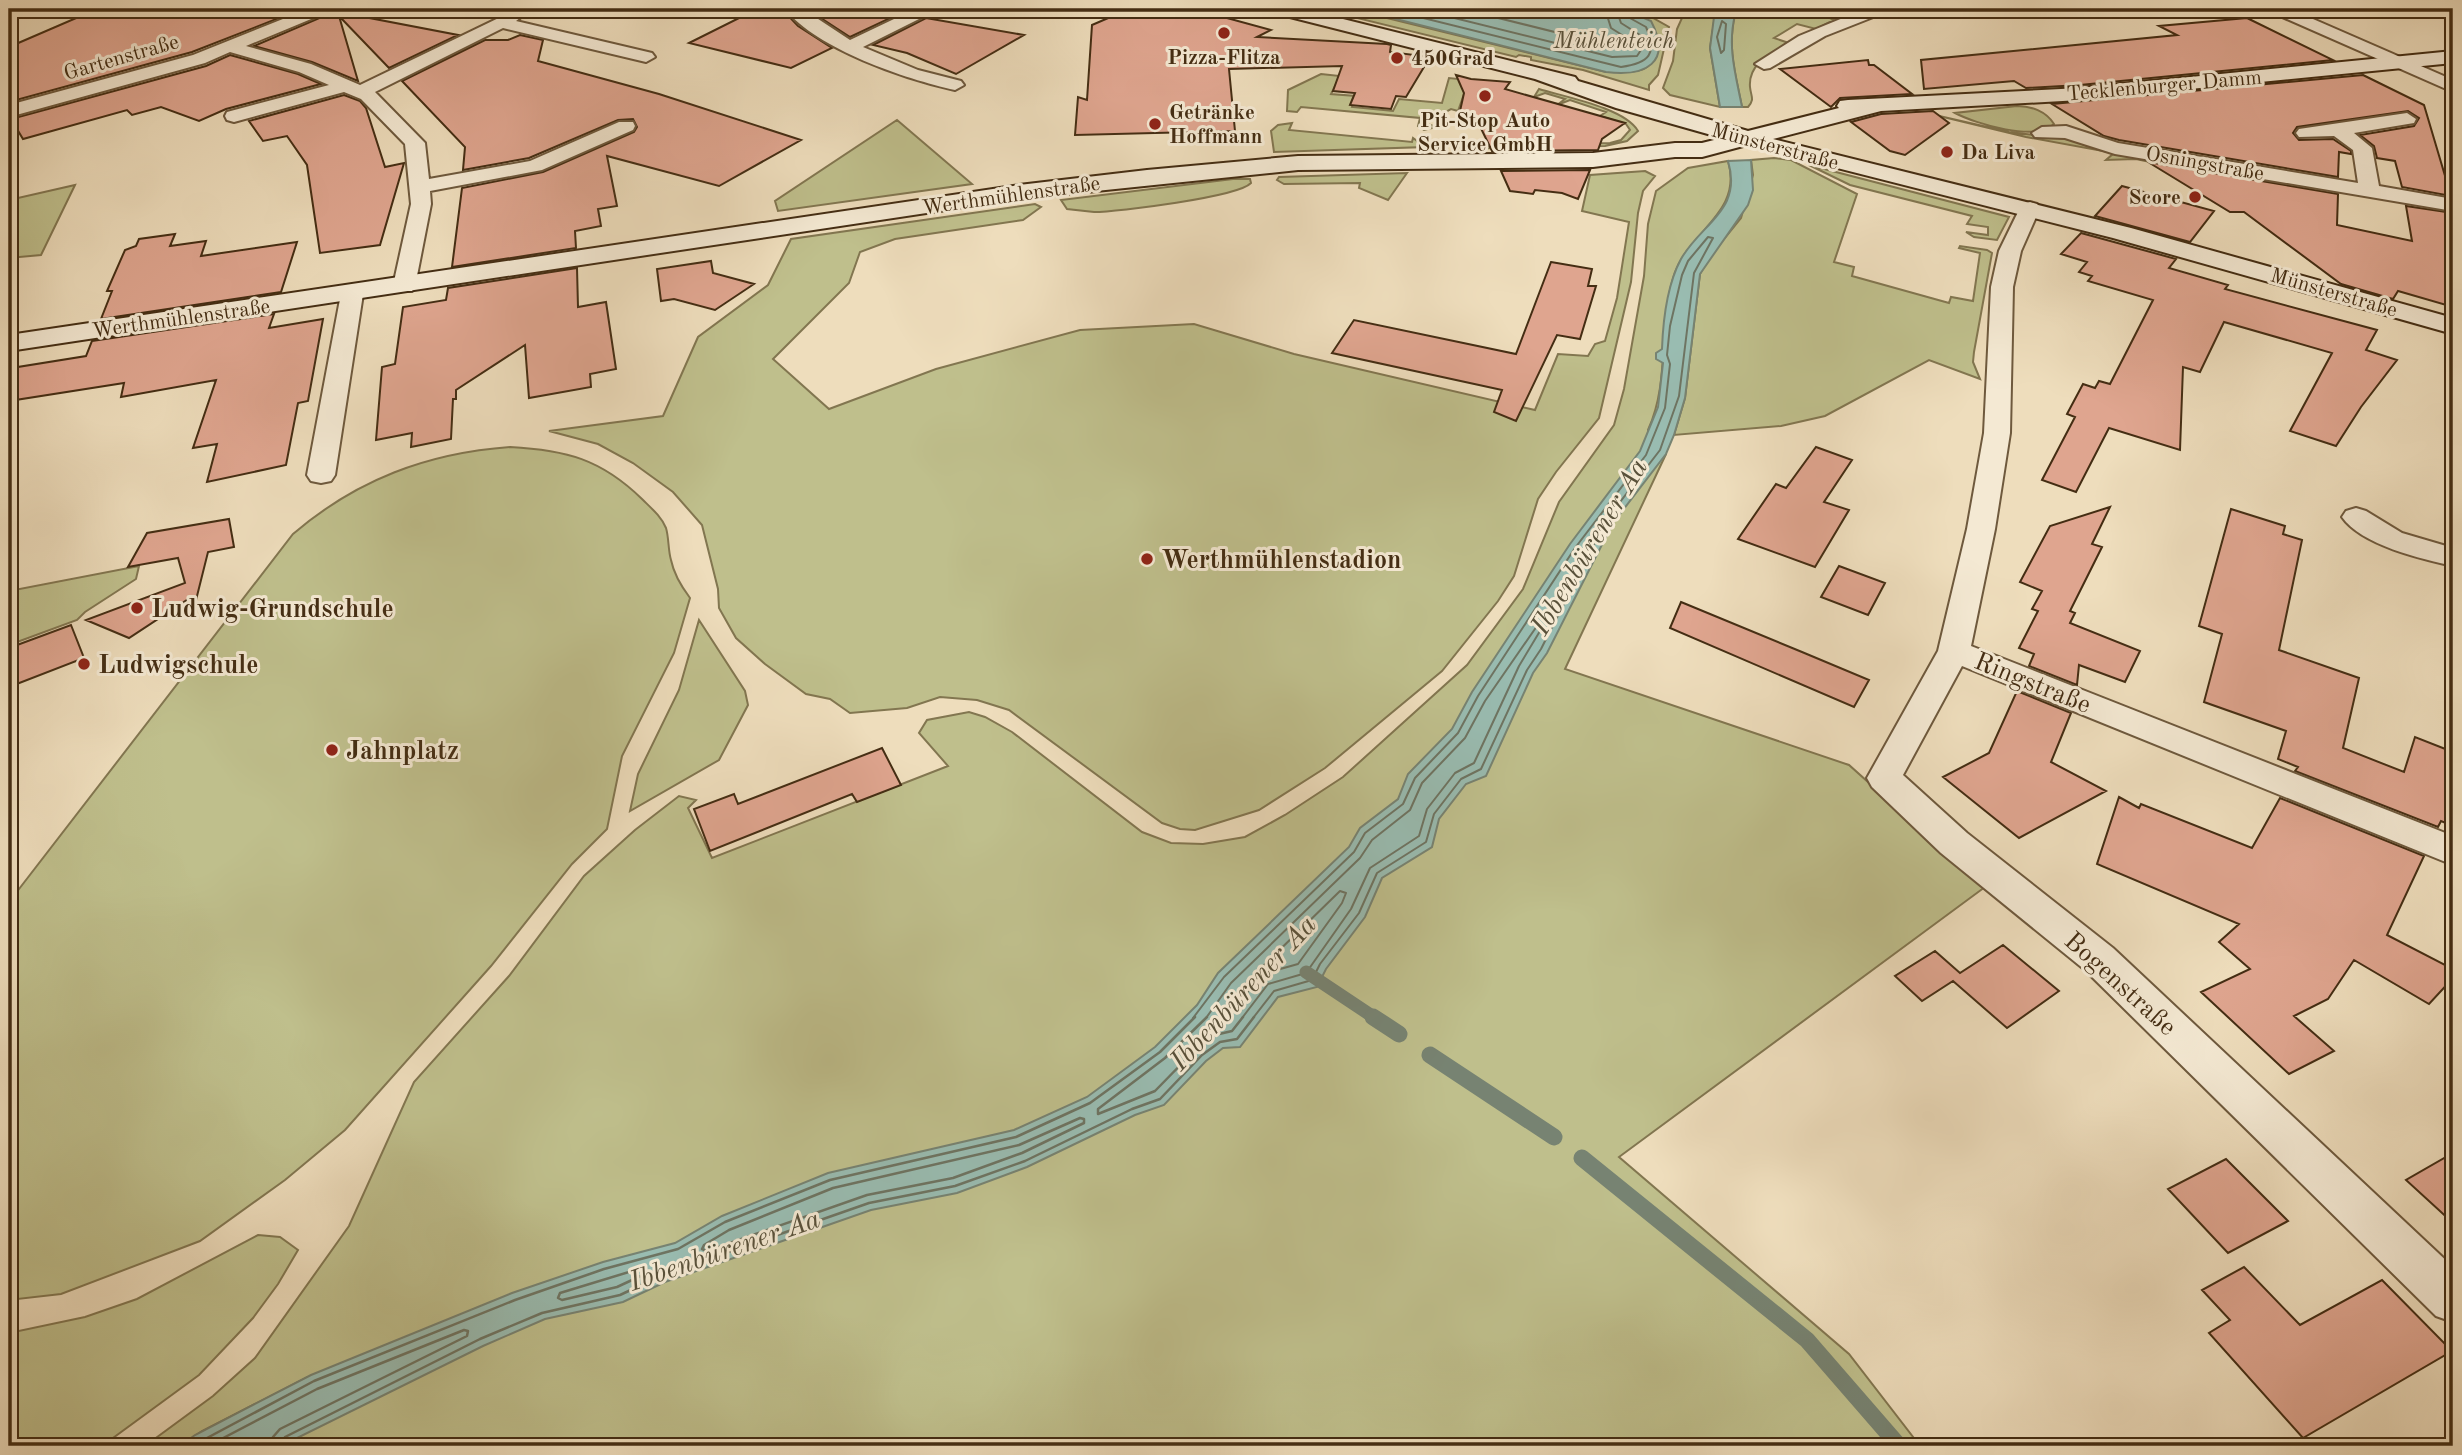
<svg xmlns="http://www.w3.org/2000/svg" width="2462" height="1455" font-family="'Old Standard TT',serif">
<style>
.green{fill:#bfbf8c;stroke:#827650;stroke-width:2}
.water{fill:#99bcb1;stroke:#778372;stroke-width:2}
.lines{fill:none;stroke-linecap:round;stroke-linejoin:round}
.shore-far1{stroke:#6e7462;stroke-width:2}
.shore{stroke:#6e7462;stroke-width:2.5}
.stream-far1{stroke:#778372;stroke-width:13}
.stream{stroke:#778372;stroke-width:17}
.building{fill:#dfa58f;stroke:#442d13;stroke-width:2}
.minor-casing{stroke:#6e593d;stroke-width:4}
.secondary-casing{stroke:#442d13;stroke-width:4}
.minor{fill:#f4e9d3;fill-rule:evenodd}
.secondary{fill:#f4e9d3;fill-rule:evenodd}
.poi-dot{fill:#8f2418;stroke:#f4e9d3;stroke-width:2.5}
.labels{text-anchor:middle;stroke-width:6;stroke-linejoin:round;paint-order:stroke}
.far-street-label{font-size:21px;fill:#442d13;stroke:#f4e9d3}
.far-poi-label{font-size:21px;font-weight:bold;fill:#442d13;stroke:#f4e9d3;text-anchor:start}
.far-water-label{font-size:23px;font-style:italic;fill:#59513a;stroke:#f4e9d3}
.poi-label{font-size:26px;font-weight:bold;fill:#442d13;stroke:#f4e9d3;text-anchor:start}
.street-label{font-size:26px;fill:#442d13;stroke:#f4e9d3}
.water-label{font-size:28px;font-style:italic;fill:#59513a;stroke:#f4e9d3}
</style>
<rect width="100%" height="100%" fill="#eeddbc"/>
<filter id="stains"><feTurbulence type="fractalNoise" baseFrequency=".00286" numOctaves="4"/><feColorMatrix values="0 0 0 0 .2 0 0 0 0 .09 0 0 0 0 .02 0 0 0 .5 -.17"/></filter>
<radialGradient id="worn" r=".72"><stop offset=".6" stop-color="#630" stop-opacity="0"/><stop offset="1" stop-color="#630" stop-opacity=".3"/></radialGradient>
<path class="green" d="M 1623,9 L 1653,18 L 1669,27 L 1658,75 L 1649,85 L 1649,90 L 1583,70 L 1531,60 L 1531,57 L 1519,55 L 1516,57 L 1357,18 L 1380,11 L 1376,14 L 1379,16 L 1606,72 C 1633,71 1650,77 1659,48 L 1633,12 Z
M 1686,9 L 1716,9 L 1710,48 L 1720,107 L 1670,95 L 1663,88 L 1673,61 L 1677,29 Z
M 1736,9 L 1811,9 L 1834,20 L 1816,29 L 1797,24 L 1774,38 L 1789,43 C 1772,53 1748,63 1750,87 C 1751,97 1755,99 1748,107 L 1742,107 C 1736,76 1727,47 1735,15 L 1739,15 Z
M 1321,74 L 1340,76 L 1331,94 L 1356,96 L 1352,107 L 1393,111 L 1399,99 L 1442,103 L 1449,78 L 1469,80 L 1458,111 L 1451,109 L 1425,123 L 1436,127 L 1424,130 L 1418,126 L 1420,118 L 1301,107 L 1297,112 L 1287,111 L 1288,90 Z
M 1539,89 C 1565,97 1625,108 1638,131 L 1627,141 L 1605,146 L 1456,149 L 1454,144 L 1458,143 L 1471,147 L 1610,143 L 1621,140 L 1630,130 L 1626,124 L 1600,116 L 1606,112 L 1570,100 L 1557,105 L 1565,99 L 1545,93 L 1534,97 Z
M 2017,106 C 2031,106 2046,111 2054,124 C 2036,142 1976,124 1955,113 Z
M 1935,115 L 2009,132 L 2074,140 L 2087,146 L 2311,185 L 2311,196 L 2136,159 L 2106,160 L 2114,153 L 2026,137 Z
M 897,120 L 972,184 L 778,211 L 775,201 Z
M 1292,123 L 1289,130 L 1412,142 L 1413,138 L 1425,147 L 1274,152 L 1271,131 L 1278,125 Z
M 1774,158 L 1791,160 L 1857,194 L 1834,262 L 1854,267 L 1852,276 L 1949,303 L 1951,297 L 1973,301 L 1980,253 L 1959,248 L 1960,246 L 1987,250 L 1992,253 L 1974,352 L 1973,362 L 1980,379 L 1929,360 L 1825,416 L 1781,426 L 1674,435 L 1685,398 L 1700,274 L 1711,255 L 1741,218 L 1753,175 L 1751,160 Z
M 1728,161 C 1743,212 1691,230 1675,272 C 1657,324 1671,380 1648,430 L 1666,454 L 1565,669 L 1849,765 L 1985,887 L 1619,1157 L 1849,1354 L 1920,1446 L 231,1446 L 308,1377 L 202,1431 L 180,1446 L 145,1446 L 213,1396 L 255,1358 L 349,1226 L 414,1082 L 509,976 L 584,876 L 635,830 L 679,796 L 696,800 L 688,808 L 712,858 L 948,766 L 919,733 L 927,720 L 969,712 L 985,717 L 1012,732 L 1142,832 L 1171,843 L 1203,844 L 1245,837 L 1285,815 L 1343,777 L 1467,665 L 1523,589 L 1559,502 L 1614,425 L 1624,389 L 1644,276 L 1648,224 L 1656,191 L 1688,168 Z
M 1809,165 L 2009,217 L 1997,240 L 1974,237 L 1966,232 L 1988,235 L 1988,227 L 1967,224 L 1972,216 L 1850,185 Z
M 1645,171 L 1655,176 L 1643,191 L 1638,213 L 1631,282 L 1599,418 L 1556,472 L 1538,499 L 1514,576 L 1498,601 L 1442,671 L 1325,768 L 1259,810 L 1195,830 L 1180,829 L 1162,823 L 1009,710 L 977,700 L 940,697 L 907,708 L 850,713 L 830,699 L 806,694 L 765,664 L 736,638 L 719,608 L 718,589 L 702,525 L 673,492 L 633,463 L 598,444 L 549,431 L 663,416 L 698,337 L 768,285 L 791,239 L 1035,204 L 1041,207 L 1023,220 L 895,239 L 860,252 L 849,283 L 773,359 L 829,409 L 936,369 L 1080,330 L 1194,324 L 1294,354 L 1535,410 L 1558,354 L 1588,356 L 1595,344 L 1605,341 L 1617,298 L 1629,222 L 1582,211 L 1590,175 Z
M 1407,173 L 1388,200 L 1359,188 L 1360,183 L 1284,184 L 1277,180 L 1279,177 Z
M 1233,179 L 1250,179 L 1251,183 C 1238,197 1117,212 1094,212 C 1085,211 1076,210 1067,209 L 1061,200 Z
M 75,185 L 41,255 L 9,258 L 9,200 Z
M 510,447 C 566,450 601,459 642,499 C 651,508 661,516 666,528 C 669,538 668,550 671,560 C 674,575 681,586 690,598 L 674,653 L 622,756 L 607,829 L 572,864 L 491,966 L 345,1130 L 285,1180 L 200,1241 L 61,1294 L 9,1300 L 9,902 L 293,534 C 356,480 427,453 510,447 Z
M 139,566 L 136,579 L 85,612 L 77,620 L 9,645 L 9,591 Z
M 699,620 L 745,691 L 748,705 L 719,760 L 630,811 L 638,774 L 679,690 Z
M 258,1235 L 280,1237 L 298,1250 L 278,1284 L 253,1318 L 199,1375 L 102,1446 L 9,1446 L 9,1333 L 85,1317 L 137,1299 Z"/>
<path class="water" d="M 1390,9 L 1623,9 L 1651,21 C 1673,63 1645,77 1606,72 L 1376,14 Z
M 1707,9 L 1715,13 L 1716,9 L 1736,9 L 1735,12 L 1740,15 L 1735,15 C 1727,47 1736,76 1742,107 L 1720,107 L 1710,48 L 1714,17 L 1707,12 Z
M 1751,160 L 1753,190 L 1748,205 L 1700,274 L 1685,398 L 1674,435 L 1666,454 L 1613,523 L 1547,653 L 1533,673 L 1486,776 L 1466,784 L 1439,819 L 1432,847 L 1382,878 L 1365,917 L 1326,969 L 1317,987 L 1278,997 L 1240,1047 L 1223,1048 L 1206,1061 L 1164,1105 L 1135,1115 L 1027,1167 L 957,1193 L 871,1210 L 665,1282 L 623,1302 L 545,1319 L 483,1346 L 281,1446 L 180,1446 L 195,1435 L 311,1375 L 512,1293 L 603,1262 L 675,1243 L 722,1216 L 828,1173 L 1014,1130 L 1087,1097 L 1155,1047 L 1197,1005 L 1218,973 L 1349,847 L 1360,828 L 1398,799 L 1408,774 L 1452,729 L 1472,692 L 1570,544 L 1640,451 L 1658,407 L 1663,363 L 1656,359 L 1656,353 L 1662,349 C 1663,320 1667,285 1681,259 C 1701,223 1743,211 1728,161 Z"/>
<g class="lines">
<path class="shore-far1" d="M 1387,9 L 1621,67 C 1649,63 1658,54 1646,27 L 1628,17 L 1625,9
M 1418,9 L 1612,57 L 1637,56 L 1643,47 L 1640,35 L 1621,23 L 1616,9
M 1462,9 L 1615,47 L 1630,47 L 1630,40 L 1611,28 L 1605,9
M 1722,21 L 1726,24 L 1724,50 L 1721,53 L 1717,37 Z
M 1340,891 L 1346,893 L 1342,903 L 1298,964 L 1259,975 L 1259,970 Z
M 1193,1018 L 1224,977 L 1354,852 L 1365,833 L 1403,804 L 1415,778 L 1458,733 L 1478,696 L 1575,548 L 1646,455 L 1665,408 L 1670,364 L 1667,355 L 1670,326 L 1682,275 L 1688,261 L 1708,237 L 1713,238 L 1694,273 L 1679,396 L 1660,450 L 1607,519 L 1541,649 L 1527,670 L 1481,769 L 1461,779 L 1434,814 L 1426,842 L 1377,873 L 1359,913 L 1320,964 L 1312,980 L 1274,991 L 1253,1018
M 1206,1018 L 1231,983 L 1360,858 L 1372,840 L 1410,810 L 1422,783 L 1465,738 L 1485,701 L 1537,626 L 1540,631 L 1519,666 L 1474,763 L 1455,773 L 1427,809 L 1419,836 L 1370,868 L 1351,909 L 1306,973 L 1268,984 L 1242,1018
M 1221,1018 L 1250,978 L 1254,979 L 1255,983 L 1228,1018"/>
<path class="shore" d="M 1207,1017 L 1165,1058 L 1098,1109 L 1098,1114 L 1155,1091 L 1196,1049 L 1215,1035 L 1232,1031 L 1243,1017
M 1221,1017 L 1222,1021 L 1229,1017
M 1080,1118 L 1084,1119 L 1084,1123 L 1022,1153 L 953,1178 L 867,1195 L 707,1251 L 702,1249 L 704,1245 L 729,1230 L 833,1188 L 1019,1145 Z
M 642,1268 L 646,1270 L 645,1274 L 617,1287 L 562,1300 L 558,1298 L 560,1293 Z
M 192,1446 L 314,1381 L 515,1300 L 604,1269 L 678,1249 L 725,1222 L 830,1180 L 1016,1137 L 1090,1103 L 1160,1052 L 1195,1017
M 208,1446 L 317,1389 L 464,1330 L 468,1331 L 467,1336 L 280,1429 L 273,1437 L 271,1446
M 280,1446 L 285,1437 L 480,1339 L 542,1313 L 620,1295 L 663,1275 L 869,1203 L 955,1186 L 1025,1161 L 1132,1109 L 1160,1099 L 1202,1055 L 1220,1042 L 1237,1039 L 1254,1017"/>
<path class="stream-far1" d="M 1306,972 L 1375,1018"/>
<path class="stream" d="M 1373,1017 L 1399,1034
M 1430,1055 L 1554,1137
M 1582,1158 L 1807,1340 L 1899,1446"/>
</g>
<path class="building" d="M 97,9 L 302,9 L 192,52 L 9,102 L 9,47 Z
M 757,9 L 782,9 L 798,26 L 832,48 L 791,68 L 689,43 Z
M 807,9 L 870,9 L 899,14 L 850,37 Z
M 1129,9 L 1194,9 L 1271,30 L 1257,37 L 1387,44 L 1391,45 L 1390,52 L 1430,57 L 1406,97 L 1396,96 L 1391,109 L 1350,105 L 1355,93 L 1333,91 L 1342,66 L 1229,69 L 1235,131 L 1075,135 L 1078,97 L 1087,100 L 1092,25 Z
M 332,10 L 333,11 L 458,35 L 389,68 L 339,16 L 358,81 L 312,62 L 254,46 L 329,14 Z
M 926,18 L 1024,35 L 956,74 L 907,53 L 873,45 Z
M 2247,18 L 2333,60 L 2080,85 L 2026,88 L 2014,81 L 1924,89 L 1921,60 L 2177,35 L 2159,26 Z
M 520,35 L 543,40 L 538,61 L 659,94 L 801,140 L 719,186 L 607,156 L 617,206 L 598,209 L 601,226 L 575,231 L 576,248 L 452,267 L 462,188 L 543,172 L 634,132 L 637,127 L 633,119 L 618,120 L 529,158 L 463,170 L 465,147 L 402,81 L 485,40 L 508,40 Z
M 230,55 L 298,74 L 321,84 L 226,109 L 199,121 L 161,107 L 132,115 L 127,110 L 23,139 L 11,119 L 206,66 Z
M 1868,60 L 1869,65 L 1874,65 L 1912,94 L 1840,98 L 1831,107 L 1780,69 Z
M 1456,75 L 1471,79 L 1510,82 L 1505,89 L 1625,123 L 1602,139 L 1598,150 L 1492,151 L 1473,112 L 1460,111 L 1464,93 Z
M 2363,75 L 2424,105 L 2451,196 L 2402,187 L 2395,161 L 2377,158 L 2374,146 L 2360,135 L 2414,126 L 2419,118 L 2408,111 L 2297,127 L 2293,133 L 2299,140 L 2333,139 L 2351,151 L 2351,154 L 2339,152 L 2338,177 L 2119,140 L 2104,136 L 2052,104 Z
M 344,95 L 360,101 L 366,108 L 385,167 L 404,163 L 380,245 L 320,253 L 307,165 L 287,136 L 263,141 L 249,121 Z
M 1933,111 L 1949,123 L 1905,155 L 1890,151 L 1851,122 L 1881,114 Z
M 2148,162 L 2338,194 L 2337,225 L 2412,241 L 2406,206 L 2453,213 L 2453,307 L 2398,291 L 2393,299 L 2341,284 L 2244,212 L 2230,212 Z
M 1590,170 L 1578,199 L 1562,193 L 1535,190 L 1533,194 L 1510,191 L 1501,171 Z
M 2122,186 L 2214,211 L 2190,242 L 2095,216 Z
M 2081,233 L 2176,259 L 2169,268 L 2228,285 L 2225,289 L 2377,330 L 2366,350 L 2397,360 L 2361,407 L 2336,446 L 2290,431 L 2332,353 L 2224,322 L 2200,372 L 2183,367 L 2180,450 L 2109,428 L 2076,492 L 2042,480 L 2075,417 L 2067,414 L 2083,384 L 2095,388 L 2099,381 L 2110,384 L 2153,300 L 2088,281 L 2092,276 L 2079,272 L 2087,262 L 2061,254 Z
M 175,234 L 170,246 L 206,241 L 201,256 L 297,242 L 281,292 L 101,319 L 112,291 L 107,291 L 125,250 L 136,246 L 139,239 Z
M 711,261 L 713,273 L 754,284 L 715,310 L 674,299 L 661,301 L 657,269 Z
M 1551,262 L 1592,269 L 1588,286 L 1596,286 L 1580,339 L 1557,335 L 1516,421 L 1494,412 L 1502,390 L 1332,353 L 1354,320 L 1516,354 Z
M 577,268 L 578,307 L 606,302 L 616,369 L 590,374 L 591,387 L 529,398 L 525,345 L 456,390 L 456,399 L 453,399 L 451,439 L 411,447 L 412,433 L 376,440 L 382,367 L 395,364 L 403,307 L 446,300 L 448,288 Z
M 274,314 L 269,328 L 323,319 L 308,401 L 298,403 L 286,465 L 207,482 L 217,444 L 193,448 L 216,380 L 121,397 L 124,383 L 9,401 L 9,382 L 18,367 L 86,356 L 92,341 Z
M 1816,447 L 1852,460 L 1824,502 L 1849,510 L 1815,567 L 1738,539 L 1776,484 L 1786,488 Z
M 2110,507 L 2092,544 L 2102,547 L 2070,611 L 2075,613 L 2070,623 L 2140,651 L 2125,682 L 2079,665 L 2077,685 L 2029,666 L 2034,654 L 2019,648 L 2038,611 L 2032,609 L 2042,591 L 2020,582 L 2050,526 Z
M 2231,509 L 2285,526 L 2283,534 L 2302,540 L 2279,650 L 2359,678 L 2343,748 L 2404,772 L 2415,737 L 2453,752 L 2453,826 L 2441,821 L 2438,827 L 2295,771 L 2298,767 L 2278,759 L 2286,731 L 2204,702 L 2222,634 L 2199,626 Z
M 229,519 L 234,547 L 208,552 L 193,612 L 190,598 L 129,638 L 86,620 L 185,583 L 178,558 L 128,567 L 147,533 Z
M 1839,566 L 1885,583 L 1868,615 L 1821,597 Z
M 1681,602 L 1802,652 L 1869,680 L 1854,707 L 1670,628 Z
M 71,625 L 84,658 L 9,687 L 9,648 Z
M 2017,691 L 2071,713 L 2051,762 L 2106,791 L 2019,838 L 1943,777 L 1989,753 Z
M 882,748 L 901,785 L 857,802 L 852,794 L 710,851 L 694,809 L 734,794 L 738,804 Z
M 2119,797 L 2139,808 L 2141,804 L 2252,848 L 2280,798 L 2424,856 L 2387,935 L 2453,969 L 2453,978 L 2429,1004 L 2354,960 L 2328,999 L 2294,1016 L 2334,1051 L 2289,1074 L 2201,992 L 2250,969 L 2219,942 L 2239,924 L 2097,864 Z
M 2003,945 L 2059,991 L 2007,1028 L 1953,981 L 1922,1001 L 1895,976 L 1935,951 L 1960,973 Z
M 2453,1153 L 2453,1223 L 2406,1180 Z
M 2226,1159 L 2288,1221 L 2228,1253 L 2168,1189 Z
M 2244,1267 L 2300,1325 L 2382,1280 L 2452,1351 L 2303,1438 L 2209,1333 L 2230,1320 L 2202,1290 Z"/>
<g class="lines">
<defs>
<path id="minor" d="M 308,9 L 330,9 L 328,12 L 246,46 L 311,64 L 360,85 L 517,9 L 525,14 L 516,21 L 652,53 L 655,57 L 646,62 L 503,28 L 375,92 L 425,143 L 429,179 L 530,161 L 619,122 L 633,122 L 635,126 L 633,130 L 542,170 L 430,191 L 431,204 L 415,286 L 412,291 L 396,291 L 393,286 L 411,204 L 405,144 L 361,99 L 344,92 L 234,122 L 227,120 L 225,116 L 227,112 L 329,85 L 299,72 L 230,52 L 205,63 L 9,117 L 9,105 L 193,55 Z
M 785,9 L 803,9 L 850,40 L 915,9 L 935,9 L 933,12 L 863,47 L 918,70 L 961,81 L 964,85 L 955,90 C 905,79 817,49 785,9 Z
M 1865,9 L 1888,9 L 1886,12 L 1825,36 L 1770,68 L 1764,69 L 1755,64 L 1799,36 Z
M 2269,9 L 2290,9 L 2453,80 L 2453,92 L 2271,12 Z
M 2407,113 L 2416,119 L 2414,123 L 2354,133 L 2372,148 L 2379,186 L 2453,199 L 2453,211 L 2115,154 L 2065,138 L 2035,137 L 2032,133 L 2042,127 L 2066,126 L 2118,143 L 2358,183 L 2353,150 L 2334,136 L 2299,137 L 2296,133 L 2299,129 Z
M 2030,202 L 2037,204 L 2040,208 L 2021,251 L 2013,287 L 2010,433 L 1995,529 L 1971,646 L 2453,836 L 2453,865 L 1962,666 L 1903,775 L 1967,833 L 2113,948 L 2453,1267 L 2453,1322 L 2436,1316 L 2085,970 L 1941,853 L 1872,787 L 1867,778 L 1938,651 L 1967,529 L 1984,433 L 1991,287 L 1999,251 L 2020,208 L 2023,204 Z
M 352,287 L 360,289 L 363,294 L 335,475 L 331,481 L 321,483 L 311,481 L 307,475 L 341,294 L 344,289 Z
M 2356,508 L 2366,511 L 2402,533 L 2453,548 L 2453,566 C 2422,559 2361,545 2342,517 L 2346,511 Z"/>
<path id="secondary" d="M 1272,9 L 1303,9 L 1575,77 L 1578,81 L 1748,131 L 1839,108 L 1837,106 L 1840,101 L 1848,100 L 2080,88 L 2453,51 L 2453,63 L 2080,100 L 1881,111 L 1773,139 L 2131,228 L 2453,318 L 2453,334 L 2113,238 L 1747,145 L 1702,157 L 1675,157 L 1593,167 L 1298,170 L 1019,199 L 9,351 L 9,335 L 1019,185 L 1147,170 L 1298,156 L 1593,153 L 1675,143 L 1702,143 L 1722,138 L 1616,108 L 1535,79 L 1274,13 Z"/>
</defs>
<use href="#minor" class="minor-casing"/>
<use href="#secondary" class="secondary-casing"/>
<use href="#minor" class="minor"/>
<use href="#secondary" class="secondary"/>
</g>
<g class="poi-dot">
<circle cx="1224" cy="33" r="7"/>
<circle cx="1397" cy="58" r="7"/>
<circle cx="1485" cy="96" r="7"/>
<circle cx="1155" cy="124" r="7"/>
<circle cx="1947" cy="152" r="7"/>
<circle cx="2195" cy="197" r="7"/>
<circle cx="1147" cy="559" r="7"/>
<circle cx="137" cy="608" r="7"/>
<circle cx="84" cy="664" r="7"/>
<circle cx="332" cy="750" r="7"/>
</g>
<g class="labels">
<g class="far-street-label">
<text transform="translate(121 57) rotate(-16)" y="7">Gartenstraße</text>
<text transform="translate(2164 85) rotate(-5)" y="7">Tecklenburger Damm</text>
<text transform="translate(1775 146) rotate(15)" y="7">Münsterstraße</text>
<text transform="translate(2205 163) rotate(10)" y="7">Osningstraße</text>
<text transform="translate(1011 195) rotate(-8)" y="7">Werthmühlenstraße</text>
<text transform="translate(2334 292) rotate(16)" y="7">Münsterstraße</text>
<text transform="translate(181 318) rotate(-8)" y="7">Werthmühlenstraße</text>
</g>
<g class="far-poi-label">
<text x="1224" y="64" text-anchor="middle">Pizza-Flitza</text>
<text x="1411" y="65">450Grad</text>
<text x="1169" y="119">Getränke<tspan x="1169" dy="24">Hoffmann</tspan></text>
<text x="1485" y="127" text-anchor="middle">Pit-Stop Auto<tspan x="1485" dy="24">Service GmbH</tspan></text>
<text x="1961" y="159">Da Liva</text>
<text x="2181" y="204" text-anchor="end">Score</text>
</g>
<g class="far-water-label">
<text x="1614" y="48">Mühlenteich</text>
</g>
<g class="poi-label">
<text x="1161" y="568">Werthmühlenstadion</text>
<text x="151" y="617">Ludwig-Grundschule</text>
<text x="98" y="673">Ludwigschule</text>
<text x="346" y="759">Jahnplatz</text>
</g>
<g class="street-label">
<text transform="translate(2033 682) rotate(22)" y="9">Ringstraße</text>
<text transform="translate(2121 983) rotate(42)" y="9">Bogenstraße</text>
</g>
<g class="water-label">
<text transform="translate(1588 546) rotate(-59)" y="10">Ibbenbürener Aa</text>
<text transform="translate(1242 992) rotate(-47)" y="10">Ibbenbürener Aa</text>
<text transform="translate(724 1249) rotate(-19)" y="10">Ibbenbürener Aa</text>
</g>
</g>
<rect width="2462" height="1455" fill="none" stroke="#eeddbc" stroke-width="35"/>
<rect x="10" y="10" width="2441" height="1434" fill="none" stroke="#442d13" stroke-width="3.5"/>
<rect x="18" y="18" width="2427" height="1420" fill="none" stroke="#442d13" stroke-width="2"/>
<rect width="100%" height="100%" filter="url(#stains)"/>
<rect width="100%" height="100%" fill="url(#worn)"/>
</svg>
